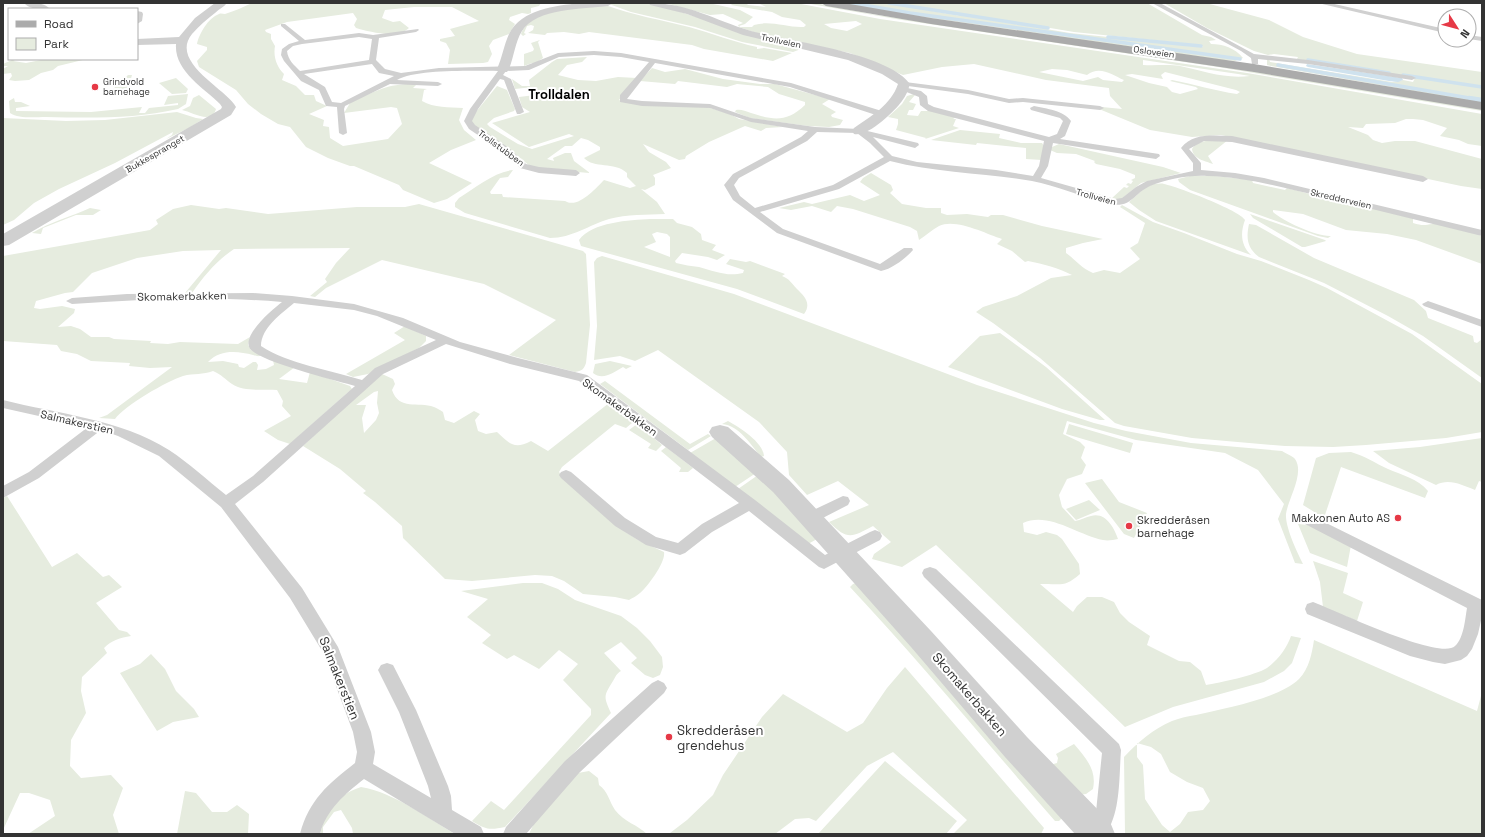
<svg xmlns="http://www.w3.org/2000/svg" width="1485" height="837" font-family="'Space Grotesk',sans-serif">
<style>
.green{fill:#e6ecdf;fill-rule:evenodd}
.water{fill:#cfe2ee}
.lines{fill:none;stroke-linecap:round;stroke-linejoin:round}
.stream-far1{stroke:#cfe2ee;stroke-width:3.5}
.stream{stroke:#cfe2ee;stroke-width:4.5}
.service{fill:#d0d0d0;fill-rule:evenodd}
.minor{fill:#d0d0d0;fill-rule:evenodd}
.primary{fill:#ababab;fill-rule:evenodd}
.poi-dot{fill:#e63946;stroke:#fff;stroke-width:1.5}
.labels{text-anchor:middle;stroke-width:4;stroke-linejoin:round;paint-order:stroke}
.far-street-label{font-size:9px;fill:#333;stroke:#fff}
.far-poi-label{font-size:9px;fill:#333;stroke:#fff;text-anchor:start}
.street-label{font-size:11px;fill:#333;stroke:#fff}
.poi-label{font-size:11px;fill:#333;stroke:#fff;text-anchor:end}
.far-district-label{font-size:13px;font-weight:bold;fill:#000;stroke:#fff}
.near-street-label{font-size:13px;fill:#333;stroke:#fff}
.near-poi-label{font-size:13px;fill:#333;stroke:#fff;text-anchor:start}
</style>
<rect width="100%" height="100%" fill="#fff"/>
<path class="green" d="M 252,3 L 541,3 L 539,6 L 531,8 L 531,13 L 528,14 L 522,13 L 510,17 L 509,20 L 515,24 L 509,34 L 493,40 L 489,46 L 492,54 L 488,62 L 483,63 L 448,64 L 450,50 L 446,43 L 440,41 L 440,39 L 455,36 L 450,29 L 479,21 L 452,7 L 414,7 L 385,10 L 382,18 L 393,22 L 400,21 L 409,28 C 397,39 370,32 356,28 L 354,25 L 357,19 L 353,13 L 287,22 L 265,30 L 266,32 L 271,34 L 271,39 L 275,46 C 273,57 277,67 284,74 L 282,80 L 296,86 L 305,95 L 314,95 L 316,101 L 327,106 L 309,114 L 324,120 L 323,126 L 329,127 L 330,138 L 343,146 L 388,139 L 402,124 L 397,108 L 391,107 L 344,113 L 350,103 L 354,100 C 379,90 389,83 417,84 L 413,88 L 427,89 L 424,90 L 422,101 C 434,108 449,107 463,108 L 459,120 L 464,130 L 476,140 L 451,150 L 429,163 L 472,183 L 447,199 L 434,203 L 403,190 L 399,185 L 354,166 L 350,166 L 328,158 L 306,147 L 290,127 L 278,124 L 261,114 L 248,104 L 236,90 L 199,67 L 197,61 L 207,50 L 207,47 L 197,44 C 199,34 208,18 219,14 C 221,13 223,14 225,14 C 235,11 243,7 252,3 Z
M 617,3 L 646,3 L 664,7 L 801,49 L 793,52 L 742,42 L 695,27 L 631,12 L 609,4 Z
M 665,3 L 708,3 L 718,5 L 740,10 L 753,17 L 745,24 L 739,26 L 740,27 L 752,27 L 754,25 C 771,20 787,28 804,27 L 806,25 L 800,20 L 782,17 L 772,12 L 731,5 L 733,3 L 746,3 L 748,5 L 766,7 L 758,3 L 796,3 L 880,19 L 1247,73 L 1482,114 L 1482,146 L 1468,144 L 1459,140 L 1440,136 L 1447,128 L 1423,120 L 1413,119 L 1406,119 L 1395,123 L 1366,124 L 1363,128 L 1348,127 L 1368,135 L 1373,140 L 1382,143 L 1395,141 L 1415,141 L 1482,159 L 1482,189 L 1461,186 L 1221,135 L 1192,137 L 1150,130 L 1099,109 L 1102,107 L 1122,109 L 1110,96 L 1109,88 L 1046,80 L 974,64 L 942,67 L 903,75 L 850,53 L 762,35 L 739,27 L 738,25 L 743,23 L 723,14 L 710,15 ZM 856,21 L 862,24 L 847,31 L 831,28 L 824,24 ZM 1143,60 L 1238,74 L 1250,76 C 1223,79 1205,71 1180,66 C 1168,64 1155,66 1143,65 ZM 1052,69 L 1067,70 L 1087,75 C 1100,65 1112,75 1124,80 L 1122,82 L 1103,80 L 1098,77 L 1083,81 L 1039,72 ZM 1165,72 L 1236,90 L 1240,92 L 1237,94 C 1215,91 1194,84 1172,80 L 1170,81 L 1196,87 L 1198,89 L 1180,94 L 1172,92 L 1167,87 L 1149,83 L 1125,75 L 1132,74 L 1163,79 L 1161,75 Z
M 805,3 L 815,3 L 871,14 L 1160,56 L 1482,109 L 1482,111 L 1218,67 L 902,20 Z
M 839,3 L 886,3 L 961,16 L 893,3 L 1147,3 L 1202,35 L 1211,37 L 1216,40 L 1209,41 L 1211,44 C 1223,44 1235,48 1243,58 L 1235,61 L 1223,60 L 930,18 ZM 967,16 L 1014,22 L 1074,32 L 1201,45 L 1203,47 L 1070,33 Z
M 1164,3 L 1206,3 L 1269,20 L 1303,37 L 1357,54 L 1482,72 L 1482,103 L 1271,66 L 1267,65 L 1267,59 L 1269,59 L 1270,62 L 1392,82 L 1403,80 L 1413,82 L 1415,78 L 1297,59 L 1298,57 L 1274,54 L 1268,55 L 1254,51 L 1207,28 Z
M 605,5 C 633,15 661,20 689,27 C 712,33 733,42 757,47 L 757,49 L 764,48 L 792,53 L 773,61 L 704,49 L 692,45 L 589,32 L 579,34 L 564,32 L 547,33 L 545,35 L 528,33 L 533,30 L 534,26 L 531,25 L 527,26 L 524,33 L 526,34 L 523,36 L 521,34 C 523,27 531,19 537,16 C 551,9 589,7 605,5 Z
M 540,40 L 538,42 L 543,58 L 534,64 L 532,63 L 524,66 L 524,54 L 533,51 L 534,49 L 531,43 Z
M 587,57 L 582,62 L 567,65 L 558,75 L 578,80 L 596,81 L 618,77 L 637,78 L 619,100 L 622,101 L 707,107 L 730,114 L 739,119 L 783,127 L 766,128 L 761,131 L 745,126 L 709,142 L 686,156 L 685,159 L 679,160 L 643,144 L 649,152 L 666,162 L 671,168 L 653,175 L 655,178 L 655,185 L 645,190 L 641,189 L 657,202 L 665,214 C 647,215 627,214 609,219 C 589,225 572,238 550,238 L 465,213 L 455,207 L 455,203 L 459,198 C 475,188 494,172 513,170 L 508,177 L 500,178 L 490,192 L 491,194 L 502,194 L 503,197 L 565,201 C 578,209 595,189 604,180 L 630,188 L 636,186 L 627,177 L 627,173 C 614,161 594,169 584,158 L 600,150 L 600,147 L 588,140 L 581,138 L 572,146 L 565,146 L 547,159 L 554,161 L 553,158 L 565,153 L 571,153 L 574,161 L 590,173 L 544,169 L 530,166 L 503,145 L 485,134 L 472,123 L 471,118 L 497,86 L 507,90 L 515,109 L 514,111 L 494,118 L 487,124 L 490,127 L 518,144 L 532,149 L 574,136 L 569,134 L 529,147 L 492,123 L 530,112 L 522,107 L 519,97 L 535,95 L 533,87 L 515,89 L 512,79 L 522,86 L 530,86 L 529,80 L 552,62 L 557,59 Z
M 14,59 L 17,59 L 13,61 L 26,63 L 46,59 L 87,59 L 58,66 L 53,70 L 41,73 L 29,80 L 15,81 L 9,80 L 12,76 L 11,73 L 3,74 L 3,69 L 8,66 L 3,66 L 3,64 Z
M 652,68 L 665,72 L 685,69 L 723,79 L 760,84 L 775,84 L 830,99 L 822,104 L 836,112 L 831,115 L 832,117 L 843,120 L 840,125 L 829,127 L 808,126 L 750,118 L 735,112 L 736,110 C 741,109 745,111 751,113 C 773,120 786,123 805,105 L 805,102 L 779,94 L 768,87 L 737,84 L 727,87 L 678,81 L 675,84 L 640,81 Z
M 128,75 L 132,75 L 130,82 L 132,85 L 132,86 L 120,90 L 112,90 Z
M 176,78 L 188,89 L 186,93 L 172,94 L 159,83 Z
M 188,94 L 186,104 L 178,109 C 135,119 90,118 46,117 C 35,117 19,119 10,113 L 9,101 L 14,98 L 15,102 L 21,102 L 30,106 L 16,108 L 16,111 L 91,112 L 142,107 L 139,113 L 145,113 L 149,108 L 178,105 L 178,103 L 164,105 L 168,96 Z
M 914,94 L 915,95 L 909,102 L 916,104 L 913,110 L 909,110 L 907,115 L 918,116 L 921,111 L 931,111 L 956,117 L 953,119 L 956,119 L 953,126 L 959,128 L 925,139 L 926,138 L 896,130 L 898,124 L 898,119 L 888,117 L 902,104 L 907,96 Z
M 199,95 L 216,109 C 212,125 192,112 182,110 L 190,106 L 193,98 Z
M 177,112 L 196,118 L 203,119 L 189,128 L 166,139 L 172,135 L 173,132 L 115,163 L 59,189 L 34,203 L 14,220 L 3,225 L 3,118 L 66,121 L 105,120 Z
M 960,130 L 1000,134 L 999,138 L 1021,143 L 1042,143 L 1044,146 L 1042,160 L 1026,159 L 1026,148 L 977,143 L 976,145 L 931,140 Z
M 1228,140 L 1208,156 L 1213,164 C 1205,161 1193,159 1192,149 C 1199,138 1216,141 1228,140 Z
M 1059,144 L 1163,167 L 1181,173 L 1141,183 L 1120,200 L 1111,199 L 1124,187 L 1127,188 L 1129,186 L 1126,185 L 1128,183 L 1131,184 L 1133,181 L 1131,180 L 1135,178 L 1135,175 L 1120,169 L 1096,164 L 1094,162 L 1095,161 L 1076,154 L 1057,153 L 1050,150 L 1052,147 Z
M 871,173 L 891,185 L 893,190 L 890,193 L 902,204 L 926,208 L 941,208 L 941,213 L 947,215 L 967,214 L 988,217 L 991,215 L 1003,215 L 1042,226 L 1103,239 L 1083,243 L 1066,248 L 1066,253 C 1076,260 1081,268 1093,273 L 1104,270 L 1120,273 L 1140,259 L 1130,248 L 1138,243 L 1145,223 L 1120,207 L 1122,205 L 1153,222 L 1184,233 L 1237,254 L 1261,261 L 1309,280 L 1327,288 L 1412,334 L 1482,384 L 1482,432 L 1446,438 L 1366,445 L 1333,447 L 1285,446 L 1192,438 L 1124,426 L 1115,423 L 1040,358 L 993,323 L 976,312 L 983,307 L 1017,296 L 1051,278 L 1072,275 C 1058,268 1044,264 1028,261 L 1025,262 L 1012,251 L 997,244 L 1002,239 C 986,234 956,218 939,226 C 932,230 925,236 919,240 L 917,231 L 910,227 L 853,209 L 837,206 L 831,212 L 812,206 L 791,210 L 779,208 L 804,202 L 812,204 L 850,195 L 864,201 L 880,195 L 860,182 L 863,178 Z
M 1190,176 L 1215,176 L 1252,180 L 1253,183 L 1285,190 L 1287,188 L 1340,202 L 1343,201 L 1413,218 L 1413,223 C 1423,226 1424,225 1433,224 C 1439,223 1470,233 1478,234 L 1482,237 L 1482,264 L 1416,240 L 1387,234 L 1346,230 L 1303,214 L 1273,210 L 1273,212 C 1283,221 1317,237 1331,236 L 1328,238 L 1318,236 L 1190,190 L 1179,182 L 1178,179 Z
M 1154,184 C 1157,184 1161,183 1164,184 C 1176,186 1241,211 1245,220 C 1240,233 1241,246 1251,255 L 1156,221 L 1139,210 L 1129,202 L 1146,187 Z
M 419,204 L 583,251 L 586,254 L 590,325 L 586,363 C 584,369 582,371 575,372 L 509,355 L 556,320 L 484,284 L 382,260 L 326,288 L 315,297 L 310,296 L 327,282 L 325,279 L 336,263 L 350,248 L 234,249 C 216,261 204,276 192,293 L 185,293 L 221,250 L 183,251 L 137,258 L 92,273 L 73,292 L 65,293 L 36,301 L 34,308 L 40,309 L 62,306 L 75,309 L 74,313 L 58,327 L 71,326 L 80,329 L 91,337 L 109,337 L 114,339 L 151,341 L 150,343 L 168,344 L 180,342 L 238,344 L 250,337 L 248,345 L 251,350 L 262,355 C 258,357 257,356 253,355 C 238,351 220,349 208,362 L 223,361 L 238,364 L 239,367 L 244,368 L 253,362 L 256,362 L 258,365 L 257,370 L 266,369 L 274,365 L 273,360 L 295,367 L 279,379 L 307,383 L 310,372 L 350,386 L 352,389 L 346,394 L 290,444 L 278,440 L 264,431 L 291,416 L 282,406 L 283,401 L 277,390 C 263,389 244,392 232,384 C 225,379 222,375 213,371 C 203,375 194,373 183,376 C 167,381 124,406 115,419 L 99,418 L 107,415 L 172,367 L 150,368 L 129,366 L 130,363 L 91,361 L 77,354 L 61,351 L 57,345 L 3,341 L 3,256 L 150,230 L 158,224 L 156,220 L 173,209 L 191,205 L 219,209 L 226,208 L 268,214 L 357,207 L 405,207 Z
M 90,208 L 101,210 L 93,215 L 76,215 L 43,228 L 41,234 L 32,233 C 50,222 70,217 90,208 Z
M 1250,214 L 1325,240 L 1326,241 L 1305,247 L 1302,247 L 1253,218 Z
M 650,219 L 673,219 L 677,223 L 692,227 L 701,234 L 702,240 L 716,245 L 712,250 L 725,255 L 717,260 L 708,257 L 682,253 L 675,261 L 676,263 C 684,265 691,266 699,267 C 714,271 727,277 743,273 L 744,270 L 726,264 L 730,259 L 746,262 L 750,261 L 785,274 L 782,276 C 790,279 791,283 797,289 C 804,296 812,303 804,314 L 737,289 L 581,246 L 579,240 C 592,222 630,220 650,219 ZM 657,232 L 667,234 L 670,237 L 670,257 L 644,247 L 656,242 L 652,234 Z
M 1249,224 L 1256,225 L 1314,258 L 1414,300 L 1426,311 L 1428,318 L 1473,336 L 1474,342 L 1477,343 L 1482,339 L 1482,378 L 1423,336 L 1388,316 L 1324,283 L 1259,257 C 1247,248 1246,238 1249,224 Z
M 602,256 L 734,294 L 977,385 L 1094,423 L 1126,431 L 1191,443 L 1282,451 C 1286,454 1293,456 1295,459 C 1305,473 1288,499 1286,514 C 1285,527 1297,552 1303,564 L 1295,563 L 1278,519 L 1284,504 L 1258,470 L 1225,453 L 1136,440 L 1067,421 L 1063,434 L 1080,442 L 1085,447 L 1081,458 L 1086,465 L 1082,474 L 1067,479 L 1059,495 L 1062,507 L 1075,521 C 1081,520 1086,517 1091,516 C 1106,512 1114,528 1118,539 C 1113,540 1108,541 1103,540 C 1078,535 1048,511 1023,523 L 1024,532 L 1037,535 L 1046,532 L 1057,535 L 1062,539 L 1079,564 L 1080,574 C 1063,589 1059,583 1040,584 L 1073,612 L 1077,606 L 1087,597 L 1102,597 L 1114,602 L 1120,613 L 1129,622 L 1150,636 L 1147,645 L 1179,661 L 1190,662 L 1201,671 L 1206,685 C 1219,683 1256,675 1267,668 C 1278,660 1287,648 1291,636 L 1301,638 L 1292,663 L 1284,671 L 1264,682 L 1173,707 L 1125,727 L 936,545 L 902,567 L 872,559 L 874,554 L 891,542 L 873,526 C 852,537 848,541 829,522 L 869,505 L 838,481 L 807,495 L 789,475 L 787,452 L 759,422 L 658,350 L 635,361 L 620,356 L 594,360 L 597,326 L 594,262 L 597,258 Z
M 405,326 L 426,336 L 426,341 L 419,348 L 368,374 L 353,377 L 346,374 L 405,340 L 394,333 Z
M 1000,333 L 1046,367 L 1105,420 L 1100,420 L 1062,409 L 948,367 L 980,336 Z
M 610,361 L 632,366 L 626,369 L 623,367 C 614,372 603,381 593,373 L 595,364 Z
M 382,374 L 393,379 L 395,384 L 392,390 C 399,411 418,401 434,407 C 437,408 440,410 443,412 L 445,420 L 454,423 L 474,411 L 480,414 L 475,420 L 478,431 L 486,434 L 497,432 C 510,444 514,450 531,441 L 548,451 L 609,403 L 630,419 L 632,423 L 626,428 L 615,424 L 562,467 L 559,472 L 567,481 L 624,531 L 638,540 L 664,552 C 666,562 648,586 640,593 C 637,596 632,598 629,600 L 615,597 L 583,594 L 564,581 L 552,576 L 535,575 L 472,581 L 445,579 L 403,538 L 402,526 L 375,502 L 363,493 L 366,491 L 340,469 L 303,446 L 370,383 ZM 378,391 L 377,403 L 379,413 L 376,420 L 364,433 L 362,418 L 366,405 L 356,405 L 374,392 Z
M 605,381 L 690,444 L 708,434 L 711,436 L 688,450 L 600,384 Z
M 728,421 C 739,427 763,442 764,456 L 761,457 C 751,445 739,425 722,424 Z
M 637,424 L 662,445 L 656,451 L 648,448 L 651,444 L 629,430 Z
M 1069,424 L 1133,443 L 1130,453 L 1066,434 Z
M 716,438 L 756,473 L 735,487 L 690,453 Z
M 1482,438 L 1482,482 L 1479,481 L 1475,490 C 1462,485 1449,478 1436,485 L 1389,463 L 1373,451 L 1420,447 Z
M 666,447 L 693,468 L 688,472 L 679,472 L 681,468 L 661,451 Z
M 1351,452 C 1365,456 1375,463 1388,469 C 1402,475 1418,479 1428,491 L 1425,498 L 1341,467 L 1324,518 L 1303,505 L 1316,458 L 1329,453 Z
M 758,475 L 817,539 L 808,544 L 738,489 Z
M 1102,479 L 1119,502 L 1147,513 L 1134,538 L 1124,534 L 1085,483 Z
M 7,496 L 52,567 L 77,553 L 103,577 L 109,575 L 122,587 L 96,603 L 119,630 L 127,632 L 131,636 C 120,638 112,640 104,648 L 107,653 L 82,677 L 81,691 L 86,713 L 71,740 L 70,766 L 81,778 L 111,775 L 123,788 L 113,815 L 119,834 L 28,834 L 55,816 L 50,800 L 29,793 L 20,793 L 3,830 L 3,498 Z
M 1089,500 L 1100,510 L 1076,520 L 1066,509 Z
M 1298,524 L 1308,525 L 1351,545 L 1347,567 L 1310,553 Z
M 1313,561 L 1348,573 L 1343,593 L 1363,602 L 1357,621 L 1323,607 L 1320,582 Z
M 523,583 L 542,583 L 558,589 L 575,600 L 621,616 L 637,628 L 650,641 L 662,657 L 663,667 L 660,675 L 653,678 L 645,675 L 631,663 L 637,658 L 621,642 L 604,653 L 621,671 C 616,674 616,676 613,681 C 604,696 603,696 611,713 L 505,827 C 490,830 486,830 472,821 L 491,801 L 504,810 L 591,715 L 591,709 L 563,680 L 578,664 L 559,650 L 539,669 L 514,655 L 507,659 L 482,643 L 491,635 L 467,617 L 488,599 L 461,591 Z
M 856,583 L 1063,817 L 1059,821 L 1055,821 C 987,743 921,663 850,587 L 853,584 Z
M 1314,640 L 1477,711 L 1482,692 L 1482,834 L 1125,834 L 1124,757 C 1138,742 1153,729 1172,721 C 1180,718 1188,716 1196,715 C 1225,708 1278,699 1299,679 C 1309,669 1312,653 1314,640 ZM 1137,743 L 1151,747 L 1161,754 L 1170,772 L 1187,782 L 1203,788 L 1210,801 L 1203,810 L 1188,812 L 1180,824 L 1170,832 L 1162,825 L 1145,799 L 1143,765 L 1137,757 Z
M 151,654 L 165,669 L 176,691 L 194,709 L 199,717 L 173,722 L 157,731 L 120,673 L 140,664 Z
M 905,667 L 1044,828 L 1041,834 L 953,834 L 967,820 L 893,752 L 867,766 L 816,821 L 809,818 L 795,819 L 775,834 L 671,834 L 670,833 L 687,820 L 713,795 L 723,775 L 762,717 L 783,694 L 847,732 L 863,723 L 887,688 Z
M 1074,744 C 1086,758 1097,770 1093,789 L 1086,794 L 1078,795 L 1050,765 L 1057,763 L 1058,758 L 1056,754 Z
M 885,761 L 957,821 L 946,834 L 818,834 Z
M 589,771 L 598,778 L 599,785 C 608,791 609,801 615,810 C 624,822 638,825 647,834 L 529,834 L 536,819 L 578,773 Z
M 361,787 C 395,793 426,817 455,834 L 353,834 L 352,828 L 341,810 L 334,812 L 323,827 L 323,834 L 320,834 C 326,809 335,796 361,787 Z
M 185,791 L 196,793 L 212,812 L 227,812 L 237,805 L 249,814 L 248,834 L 177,834 Z"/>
<path class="water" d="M 1307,64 L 1402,78 L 1403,80 L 1398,82 L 1389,81 L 1308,67 L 1306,66 Z"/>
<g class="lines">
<path class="stream-far1" d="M 852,3 L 910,13 L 1240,59
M 889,3 L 1048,28
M 1108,37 L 1201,46
M 1308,60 L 1389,73
M 1278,65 L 1475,99
M 1403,75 L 1482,87"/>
<path class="stream" d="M 1469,98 L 1482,100"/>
<path class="service" d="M 1152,3 L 1160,3 L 1254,54 L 1308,60 L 1412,76 L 1416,78 L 1412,80 L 1308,64 L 1258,59 L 1258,64 L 1252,64 L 1251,58 L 1241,51 Z
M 1318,3 L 1330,3 L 1445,29 L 1445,33 Z
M 281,24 L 285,24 L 305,40 L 359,33 L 373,35 L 418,29 L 419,30 L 416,32 L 379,38 L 376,60 L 385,69 L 401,73 L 439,68 L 525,66 L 558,53 L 594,51 L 621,53 L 791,83 L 885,112 L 886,114 L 885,116 L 879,116 L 790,87 L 655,63 L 627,99 L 642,101 L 710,104 L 751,118 L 815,127 L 859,129 L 918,143 L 919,145 L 915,148 L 873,137 L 892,156 L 917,162 L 996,170 L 1033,176 L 1039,166 L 1044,141 L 928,111 L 920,105 L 919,97 L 899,89 L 903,87 L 921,91 L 927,96 L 928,104 L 934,107 L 1049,137 L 1057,134 L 1063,121 L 1060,118 L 1031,110 L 1030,108 L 1034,106 C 1047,109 1063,110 1071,121 L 1065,136 L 1060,139 L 1159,154 L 1160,156 L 1156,159 L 1053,143 L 1048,166 L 1041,178 L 1115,199 L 1122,198 L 1136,187 L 1147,181 L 1193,171 L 1193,163 L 1181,148 C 1194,132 1214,136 1232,136 L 1423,176 L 1428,179 L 1423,182 L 1232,142 L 1204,141 L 1189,149 L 1201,163 L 1201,170 L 1235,173 L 1264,178 L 1482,230 L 1482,236 C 1429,223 1376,210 1323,197 C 1285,188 1246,177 1207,176 C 1189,175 1167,179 1150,186 C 1131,195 1132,210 1105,203 C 1081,196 1056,186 1032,181 C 985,173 937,173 890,161 L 839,189 L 760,212 L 783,229 L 880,264 L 904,248 L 912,248 L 913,250 C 906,258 892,269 881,271 L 777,233 L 733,200 L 724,185 L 733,174 L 801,137 L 808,131 L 751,122 L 710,108 L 642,106 L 620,102 L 620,95 L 649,62 L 621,57 L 594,55 L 559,57 L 529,70 L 506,71 L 503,75 L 511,79 L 524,112 L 520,114 L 517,114 L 504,80 L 500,79 L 478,109 L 472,121 L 475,125 L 509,148 L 526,164 L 539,167 L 576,170 L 580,173 L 576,176 L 539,173 L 520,168 L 503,152 L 469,129 L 464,121 L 470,109 L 498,71 C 475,71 416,69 397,80 L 438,82 L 442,84 L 438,86 L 390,84 L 345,106 L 344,109 L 347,133 L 343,135 L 339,133 L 337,107 L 326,106 L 319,90 L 301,81 L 284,61 L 281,55 L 282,49 L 289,44 L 299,41 L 281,26 ZM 359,37 L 372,39 L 369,60 L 300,71 C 294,65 288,60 287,51 L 293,46 L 302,44 ZM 372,64 L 379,73 L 394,76 L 341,103 L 332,102 L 325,87 L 304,74 ZM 817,132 L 857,133 L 870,143 L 884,157 L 833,185 L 755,208 L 740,196 L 734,185 L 739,178 L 807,141 Z
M 1469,35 L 1482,37 L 1482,41 L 1469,39 Z
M 905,82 L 968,90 L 1009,99 L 1023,98 L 1100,106 L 1104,108 L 1100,110 L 1023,102 L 1009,103 L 968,94 L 908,86 L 905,86 Z
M 253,293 L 292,296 L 354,304 L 403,318 L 460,342 L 518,358 L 587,375 L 755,500 L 825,555 L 870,532 L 875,530 L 880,532 L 882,536 L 880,540 L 824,569 L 819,567 L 749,511 L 712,532 L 685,553 L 680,555 L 646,545 L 615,526 L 561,478 L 559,475 L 561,472 L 566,470 L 571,472 L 625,518 L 656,537 L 678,543 L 702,524 L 739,503 L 579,381 L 510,364 L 446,344 L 383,374 L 263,482 L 235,504 L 302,588 L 338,647 L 371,732 L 375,752 L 373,764 L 431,798 L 428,786 L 399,712 L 378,670 L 381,665 L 387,663 L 393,665 L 416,710 L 448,786 L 451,796 L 452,810 L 481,827 L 484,834 L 455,834 L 364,779 C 345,794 326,810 320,834 L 300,834 C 309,800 328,784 355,763 L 357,752 L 353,732 L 324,654 L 290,598 L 221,507 L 159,456 L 118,436 L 101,430 L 39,478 L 3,498 L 3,486 L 29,472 L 88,427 L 3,408 L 3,400 C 58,414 120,419 169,450 C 189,463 207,480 226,495 L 253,476 L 355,386 C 339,381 254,361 249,347 C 244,333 273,309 282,302 C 213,296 142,299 72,304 L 66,301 L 72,298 L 127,294 ZM 294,303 L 354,310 L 377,316 L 436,340 L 375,368 L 362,380 C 330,370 288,364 261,346 C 261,328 282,313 294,303 Z
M 1428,301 L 1482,320 L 1482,327 L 1424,306 L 1422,304 Z
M 843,496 L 848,497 L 850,501 L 848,505 L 815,522 L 810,523 L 805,522 L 803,518 L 805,514 Z
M 1310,515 L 1482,600 L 1482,616 L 1478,634 L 1472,649 L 1467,656 L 1461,660 L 1445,664 L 1433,662 L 1410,656 L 1307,614 L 1305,609 L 1307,604 L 1313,602 C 1335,610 1440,661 1455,646 C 1464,638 1465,619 1467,608 L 1305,524 L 1303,520 L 1305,516 Z
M 930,567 L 936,569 L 1119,744 L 1121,750 C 1119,775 1121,815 1105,834 L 1087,834 L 1085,830 L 1088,823 L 1096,812 L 1102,753 L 924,577 L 922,573 L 924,569 Z
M 658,680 L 664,683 L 667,688 L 664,693 L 579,773 L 526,834 L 503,834 L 506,827 L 565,761 L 652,683 Z"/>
<path class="minor" d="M 24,3 C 33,3 44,2 50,9 C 41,9 30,10 24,3 Z
M 215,3 L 227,3 C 224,7 219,9 215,13 C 207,19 199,26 192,34 C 170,61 222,87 234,104 L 236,107 L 231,115 L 9,245 L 3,246 L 3,234 L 221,109 L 222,107 L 220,104 C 204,88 174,71 176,44 L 137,45 L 137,39 L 179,37 L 195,18 Z
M 580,3 L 613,3 L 608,6 C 584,9 536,8 522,31 C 515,42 514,57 509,69 L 507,72 L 499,72 L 497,69 C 502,58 504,45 509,34 C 522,9 555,6 580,3 Z
M 649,3 C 689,3 714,20 751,31 C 788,41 889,53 910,84 C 908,90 906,96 902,101 C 894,112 868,137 854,134 L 852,131 L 854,128 C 871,116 891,105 898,84 L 882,74 L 848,60 L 743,35 L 687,14 L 650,5 Z
M 137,11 L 142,12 L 143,14 L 142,21 L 137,24 Z
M 720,425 L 728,427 L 789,480 L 931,631 L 1027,737 L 1110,822 L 1115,834 L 1075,834 L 1005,757 L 911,647 L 773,492 L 712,437 L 709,432 L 712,427 Z"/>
<path class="primary" d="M 821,3 L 844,3 L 931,18 L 1254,64 L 1482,102 L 1482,110 L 1254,72 L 931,24 L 826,6 Z"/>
</g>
<g class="poi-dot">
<circle cx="95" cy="87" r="4"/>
<circle cx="1398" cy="518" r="4"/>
<circle cx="1129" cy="526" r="4"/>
<circle cx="669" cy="737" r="4"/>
</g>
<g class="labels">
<g class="far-street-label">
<text transform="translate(781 41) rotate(12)" y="3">Trollveien</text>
<text transform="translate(1154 52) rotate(8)" y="3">Osloveien</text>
<text transform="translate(501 148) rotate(36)" y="3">Trollstubben</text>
<text transform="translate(155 154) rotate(-30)" y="3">Bukkespranget</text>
<text transform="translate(1096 197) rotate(15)" y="3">Trollveien</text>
<text transform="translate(1341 199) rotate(13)" y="3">Skredderveien</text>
</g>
<g class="far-poi-label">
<text x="103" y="85">Grindvold<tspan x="103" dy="10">barnehage</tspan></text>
</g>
<g class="street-label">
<text transform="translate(182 296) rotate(-1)" y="4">Skomakerbakken</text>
<text transform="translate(620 407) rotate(36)" y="4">Skomakerbakken</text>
<text transform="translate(77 422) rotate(13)" y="4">Salmakerstien</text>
</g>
<g class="poi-label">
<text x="1390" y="522">Makkonen Auto AS</text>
<text x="1137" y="524" text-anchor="start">Skredderåsen<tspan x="1137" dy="13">barnehage</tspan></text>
</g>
<g class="far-district-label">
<text x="559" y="99">Trolldalen</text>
</g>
<g class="near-street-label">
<text transform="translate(340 678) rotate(68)" y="5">Salmakerstien</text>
<text transform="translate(970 694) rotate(49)" y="5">Skomakerbakken</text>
</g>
<g class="near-poi-label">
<text x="677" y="735">Skredderåsen<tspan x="677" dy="15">grendehus</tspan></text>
</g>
</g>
<rect width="1485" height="837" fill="none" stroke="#333333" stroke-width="8"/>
<rect x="8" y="8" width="130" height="52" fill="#ffffff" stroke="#adadad"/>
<rect x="16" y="21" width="20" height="6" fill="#ababab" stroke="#adadad"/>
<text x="44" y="28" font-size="12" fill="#333333">Road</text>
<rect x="16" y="38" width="20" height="12" fill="#e6ecdf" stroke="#adadad"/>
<text x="44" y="48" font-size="12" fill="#333333">Park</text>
<g transform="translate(1457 28) rotate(126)"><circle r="19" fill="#ffffff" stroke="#adadad"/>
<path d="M0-3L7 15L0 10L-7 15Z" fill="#e63946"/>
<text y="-6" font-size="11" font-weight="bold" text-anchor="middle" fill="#333333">N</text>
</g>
</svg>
